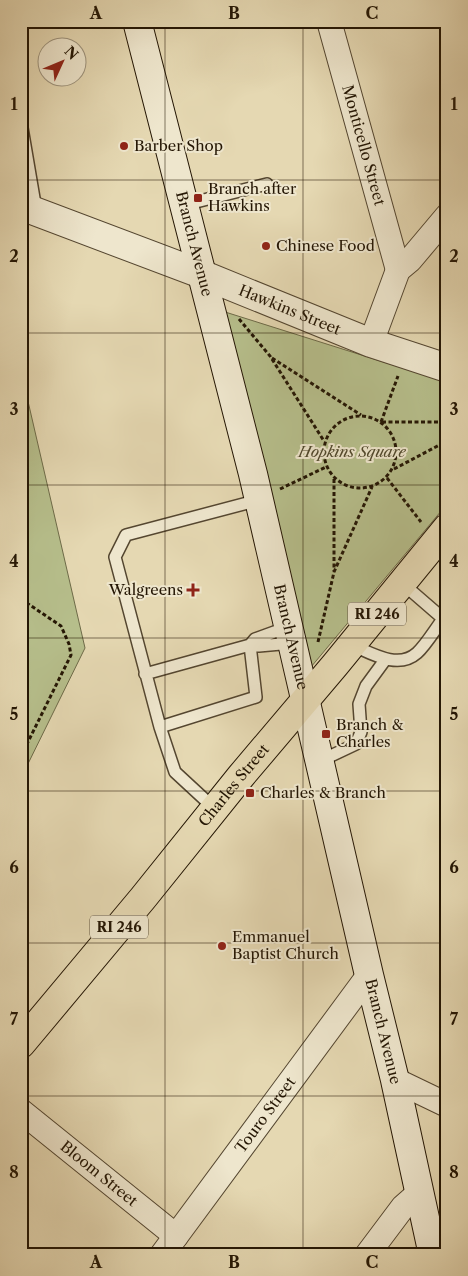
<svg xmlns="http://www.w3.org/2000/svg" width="468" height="1276" font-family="'Libre Caslon Text',serif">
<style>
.green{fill:#b6be8b;stroke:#6d6a48}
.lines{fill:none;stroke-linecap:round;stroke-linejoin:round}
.service-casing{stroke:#544630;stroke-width:14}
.minor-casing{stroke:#544630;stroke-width:26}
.tertiary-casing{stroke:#544630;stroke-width:30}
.secondary-casing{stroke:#241604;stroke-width:30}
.primary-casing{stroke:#241604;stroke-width:30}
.path{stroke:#241604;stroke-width:3;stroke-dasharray:4 2.5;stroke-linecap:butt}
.service{stroke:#eee6cd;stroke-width:11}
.minor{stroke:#eee6cd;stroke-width:24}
.tertiary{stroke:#eee6cd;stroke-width:28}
.secondary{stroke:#eee6cd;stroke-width:28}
.primary{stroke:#e5d8b2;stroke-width:28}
.grid{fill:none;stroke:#241604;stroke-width:1;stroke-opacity:0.55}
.poi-dot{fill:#8f2418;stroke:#eee6cd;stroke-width:2}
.labels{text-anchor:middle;stroke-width:4;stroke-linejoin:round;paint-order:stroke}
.shield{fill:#eee6cd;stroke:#615440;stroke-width:1}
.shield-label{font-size:14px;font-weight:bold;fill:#241604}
.poi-label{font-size:15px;fill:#241604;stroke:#eee6cd;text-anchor:start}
.street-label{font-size:15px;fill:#241604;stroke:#eee6cd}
.park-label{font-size:15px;font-style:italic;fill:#50482c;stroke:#eee6cd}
.neatline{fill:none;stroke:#241604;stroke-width:2}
.grid-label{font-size:16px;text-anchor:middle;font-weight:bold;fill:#241604}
</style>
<rect width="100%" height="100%" fill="#e5d8b2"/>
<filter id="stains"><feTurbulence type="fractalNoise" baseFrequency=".004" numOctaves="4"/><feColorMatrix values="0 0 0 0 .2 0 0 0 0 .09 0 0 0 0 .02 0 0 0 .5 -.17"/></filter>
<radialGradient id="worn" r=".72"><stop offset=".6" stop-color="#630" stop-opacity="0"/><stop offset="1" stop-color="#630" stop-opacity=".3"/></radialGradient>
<path class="green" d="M 222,311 L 447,382 L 447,504 L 306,673 Z
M 21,371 L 85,648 L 21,778 Z"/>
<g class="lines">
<defs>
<path id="service" d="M 21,122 L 36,210
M 184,205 L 267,184
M 402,583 L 447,622
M 352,645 C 371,653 398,670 417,653 C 426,645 436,628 443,619
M 145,674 L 250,645 L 259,646 L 292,643
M 160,727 L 256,697 L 250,645 L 255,639 L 288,627
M 320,761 L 356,744 L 361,732 L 359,704 L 366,686 L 385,660
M 215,809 L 175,772 L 160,727 L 115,557 L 126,535 L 259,500"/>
<g id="minor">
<path id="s1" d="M 329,21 L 398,270"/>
<path d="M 371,343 L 398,270 L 410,260 L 447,216"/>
<path d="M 395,1080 L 447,1105"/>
<path id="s2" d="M 21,1111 L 176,1236"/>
<path id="s3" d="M 162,1255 L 369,975"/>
<path d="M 367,1255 L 403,1207 L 420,1192"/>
</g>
<g id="tertiary">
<path id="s4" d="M 21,206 L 201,274 L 371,343 L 447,368"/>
</g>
<g id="secondary">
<path id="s5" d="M 137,21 L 253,474 L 369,975 L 395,1080 L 433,1255"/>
</g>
<g id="primary">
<path id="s6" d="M 21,1044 L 143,898 L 241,776 L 335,665 L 447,528"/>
</g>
</defs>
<use href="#service" class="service-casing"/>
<use href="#minor" class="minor-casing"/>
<use href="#tertiary" class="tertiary-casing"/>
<use href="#secondary" class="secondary-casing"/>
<use href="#primary" class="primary-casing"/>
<path class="path" d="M 239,319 L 270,356 L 324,441
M 272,358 L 361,415
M324 452a36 36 0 1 1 72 0a36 36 0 1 1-72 0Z
M 381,422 L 398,376
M 382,422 L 447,422
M 394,469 L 447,441
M 387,478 L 421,522
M 334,479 L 334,571
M 280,489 L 326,467
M 21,599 L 61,626 L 69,644 L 71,655 L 21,756
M 318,642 L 334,572 L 372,487"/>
<use href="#service" class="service"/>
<use href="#minor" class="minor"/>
<use href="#tertiary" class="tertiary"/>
<use href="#secondary" class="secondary"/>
<use href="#primary" class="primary"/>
</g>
<path class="grid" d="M 165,21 L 165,1255M 303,21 L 303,1255M 21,180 L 447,180M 21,333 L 447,333M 21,485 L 447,485M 21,638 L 447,638M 21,791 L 447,791M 21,943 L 447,943M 21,1096 L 447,1096"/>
<g class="poi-dot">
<circle cx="124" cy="146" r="5"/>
<rect x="193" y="193" width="10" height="10" rx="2.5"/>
<circle cx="266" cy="246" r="5"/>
<path d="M190.5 582.5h5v5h5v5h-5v5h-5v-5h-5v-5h5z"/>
<rect x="321" y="729" width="10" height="10" rx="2.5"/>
<rect x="245" y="788" width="10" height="10" rx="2.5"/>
<circle cx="222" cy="946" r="5"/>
</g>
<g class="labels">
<g class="shield">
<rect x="348" y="602.5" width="58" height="23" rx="4"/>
<rect x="90" y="915.5" width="58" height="23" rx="4"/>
</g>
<g class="shield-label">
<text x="377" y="619">RI 246</text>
<text x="119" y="932">RI 246</text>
</g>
<g class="poi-label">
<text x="134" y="151">Barber Shop</text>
<text x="208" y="194">Branch after<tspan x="208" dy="17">Hawkins</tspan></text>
<text x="276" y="251">Chinese Food</text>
<text x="183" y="595" text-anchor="end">Walgreens</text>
<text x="336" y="730">Branch &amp;<tspan x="336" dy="17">Charles</tspan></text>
<text x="260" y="798">Charles &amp; Branch</text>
<text x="232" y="942">Emmanuel<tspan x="232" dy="17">Baptist Church</tspan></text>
</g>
<g class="street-label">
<text dy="5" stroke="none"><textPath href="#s1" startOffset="129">Monticello Street</textPath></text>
<text dy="5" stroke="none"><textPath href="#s5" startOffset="230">Branch Avenue</textPath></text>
<text dy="5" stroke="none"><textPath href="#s4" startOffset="288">Hawkins Street</textPath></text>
<text dy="5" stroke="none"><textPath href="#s5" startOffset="635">Branch Avenue</textPath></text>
<text dy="5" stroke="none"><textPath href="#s6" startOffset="335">Charles Street</textPath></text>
<text dy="5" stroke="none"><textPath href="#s5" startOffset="1040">Branch Avenue</textPath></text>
<text dy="5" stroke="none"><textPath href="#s3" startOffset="174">Touro Street</textPath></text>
<text dy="5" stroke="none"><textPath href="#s2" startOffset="100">Bloom Street</textPath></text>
</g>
<g class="park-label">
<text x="352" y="457">Hopkins Square</text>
</g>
</g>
<rect width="468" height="1276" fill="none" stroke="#e5d8b2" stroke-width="55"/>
<g transform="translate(62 62) rotate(46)"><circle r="24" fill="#eee6cd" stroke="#9d937d"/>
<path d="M0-4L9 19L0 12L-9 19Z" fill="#8f2418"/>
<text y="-8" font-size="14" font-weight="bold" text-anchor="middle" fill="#241604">N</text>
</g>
<rect x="28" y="28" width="412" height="1220" class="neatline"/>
<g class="grid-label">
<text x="96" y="19">A</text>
<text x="234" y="19">B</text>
<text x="372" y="19">C</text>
<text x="14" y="110">1</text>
<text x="454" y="110">1</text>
<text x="14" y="262">2</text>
<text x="454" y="262">2</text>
<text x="14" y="415">3</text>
<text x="454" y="415">3</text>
<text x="14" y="567">4</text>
<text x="454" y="567">4</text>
<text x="14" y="720">5</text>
<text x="454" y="720">5</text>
<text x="14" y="873">6</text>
<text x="454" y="873">6</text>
<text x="14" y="1025">7</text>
<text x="454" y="1025">7</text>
<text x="14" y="1178">8</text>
<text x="454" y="1178">8</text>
<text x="96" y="1268">A</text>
<text x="234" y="1268">B</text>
<text x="372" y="1268">C</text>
</g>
<rect width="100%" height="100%" filter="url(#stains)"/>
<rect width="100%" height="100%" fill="url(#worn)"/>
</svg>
